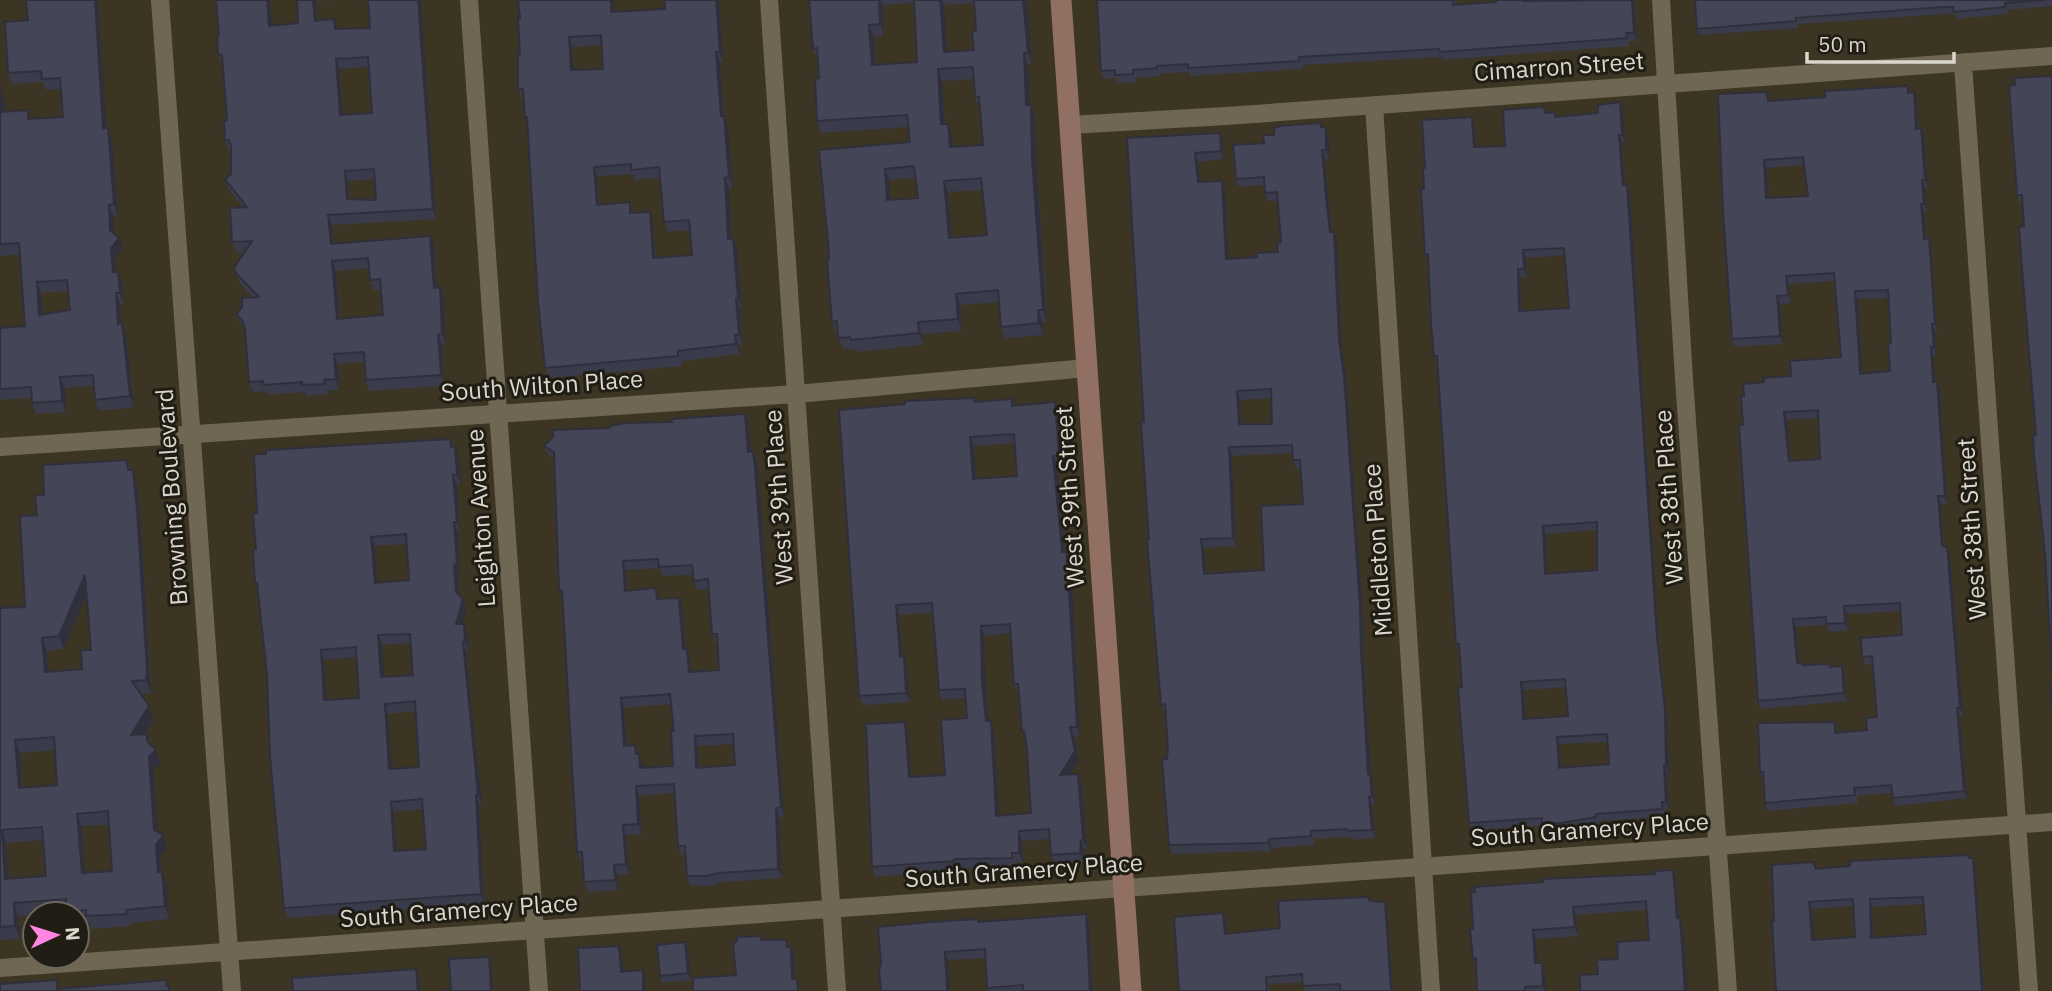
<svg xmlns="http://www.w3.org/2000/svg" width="2052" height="991" font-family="'IBM Plex Sans',sans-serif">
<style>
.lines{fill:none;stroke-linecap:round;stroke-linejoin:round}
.street{stroke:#6f6653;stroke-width:18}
.secondary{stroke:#916f62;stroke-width:21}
.wall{fill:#3a3b4b;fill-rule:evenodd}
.shaded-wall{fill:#30303d}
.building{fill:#444557;stroke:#30303d;stroke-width:2;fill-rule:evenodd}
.labels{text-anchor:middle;stroke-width:6;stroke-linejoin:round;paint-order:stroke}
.street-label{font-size:24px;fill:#dcd7cd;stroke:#201d15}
</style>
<rect width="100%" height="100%" fill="#3c3523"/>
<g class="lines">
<path class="street" d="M 160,0 L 232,991
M 469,0 L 539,991
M 769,0 L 837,991
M 1661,0 L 1684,379 L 1728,991
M 1963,64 L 2029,991
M 1374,105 L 1431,991
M 1070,125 L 1226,116 L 2052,56
M 0,447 L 796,394 L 1087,368
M 0,968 L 2052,822"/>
<path class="secondary" d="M 1061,0 L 1131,991"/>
</g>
<path class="wall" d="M 98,0 L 106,128 L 112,139 L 118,216 L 113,216 L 113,234 L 123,249 L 115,259 L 116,272 L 122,283 L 124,304 L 120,304 L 121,323 L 126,334 L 134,407 L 99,411 L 95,400 L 94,386 L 65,388 L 66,412 L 36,414 L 32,403 L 31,398 L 0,400 L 0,328 L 25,326 L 20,254 L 0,256 L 0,91 L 5,102 L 6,112 L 31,119 L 63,117 L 61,89 L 46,90 L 43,82 L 12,84 L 8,73 ZM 68,291 L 70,310 L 43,314 L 41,293 Z
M 297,0 L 332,0 L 316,1 L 318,21 L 338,29 L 370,28 L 436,219 L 332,225 L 334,244 L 434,246 L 437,288 L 440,287 L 444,298 L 446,345 L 442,345 L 444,386 L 369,391 L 366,380 L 364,362 L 338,364 L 339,390 L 328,390 L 328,394 L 306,396 L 305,392 L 267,395 L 266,391 L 253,392 L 249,382 L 245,329 L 241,324 L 237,314 L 253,298 L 240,283 L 234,268 L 245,252 L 236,252 L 232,242 L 243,207 L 229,190 L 225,179 L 231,174 L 231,150 L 229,150 L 225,140 L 227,120 L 222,65 L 218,54 L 272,25 L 298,23 ZM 368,67 L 372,113 L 343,115 L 339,69 ZM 375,179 L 376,200 L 350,199 L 348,181 ZM 369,268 L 370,280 L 373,290 L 381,290 L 383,315 L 340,318 L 336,271 Z
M 614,0 L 614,11 L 665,9 L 719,0 L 723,62 L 720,62 L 724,116 L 728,126 L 733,187 L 729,188 L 731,239 L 733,238 L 737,248 L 742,308 L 740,309 L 743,345 L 739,345 L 740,354 L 682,361 L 682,366 L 549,378 L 545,368 L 527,123 L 525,117 L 523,99 L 522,99 L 518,89 L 520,54 L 520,18 ZM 602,45 L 603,69 L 574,70 L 572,47 ZM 633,174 L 635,180 L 660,178 L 664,222 L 667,232 L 690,230 L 692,255 L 656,258 L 653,222 L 650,212 L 633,213 L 600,204 L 597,176 Z
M 809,0 L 1027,0 L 1032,64 L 1028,65 L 1030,105 L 1035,116 L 1037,172 L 1046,292 L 1047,321 L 1042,322 L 1043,335 L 1005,338 L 1001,327 L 999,302 L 960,305 L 962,331 L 922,334 L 923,345 L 855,352 L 854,349 L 843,349 L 838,338 L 838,333 L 836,333 L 832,322 L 828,242 L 819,150 L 910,142 L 908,127 L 821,133 L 817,121 L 819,78 L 818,60 L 813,49 ZM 914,3 L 917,62 L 876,65 L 874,37 L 884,36 L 883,5 ZM 974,3 L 976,31 L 974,50 L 947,52 L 944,5 ZM 974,79 L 975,97 L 980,109 L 983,145 L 953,147 L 952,135 L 945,124 L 942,81 ZM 915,178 L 918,198 L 890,200 L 889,180 ZM 983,190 L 987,235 L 952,237 L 948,192 Z
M 1097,0 L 1455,0 L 1456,5 L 1496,2 L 1496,0 L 1634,0 L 1637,41 L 1629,41 L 1629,46 L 1443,60 L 1442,57 L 1302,65 L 1302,69 L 1191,76 L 1189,72 L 1160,74 L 1160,76 L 1136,78 L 1136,82 L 1118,83 L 1116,78 L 1104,79 L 1101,71 Z
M 1695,0 L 2052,0 L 2052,6 L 2007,10 L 2008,14 L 1956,19 L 1954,13 L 1946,14 L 1798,24 L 1798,28 L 1699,35 L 1697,29 Z
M 2052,76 L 2052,672 L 2045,553 L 2034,455 L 2033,435 L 2036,435 L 2023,281 L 2019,227 L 2024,226 L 2023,202 L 2020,202 L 2017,195 L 2009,86 L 2015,85 L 2014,78 Z
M 1910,92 L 1917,100 L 1919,128 L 1924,136 L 1928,188 L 1925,188 L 1927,212 L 1924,212 L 1926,239 L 1931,246 L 1937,332 L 1935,332 L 1936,355 L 1933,355 L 1935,382 L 1940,390 L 1947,504 L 1941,504 L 1944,547 L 1950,555 L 1951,564 L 1963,716 L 1960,716 L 1967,798 L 1895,806 L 1892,793 L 1857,796 L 1858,803 L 1768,811 L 1765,803 L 1763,780 L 1760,772 L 1835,722 L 1838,732 L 1867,730 L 1877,717 L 1873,664 L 1865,665 L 1862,657 L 1902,635 L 1901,611 L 1847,614 L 1848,630 L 1829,632 L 1826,625 L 1796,627 L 1799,663 L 1802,663 L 1803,665 L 1831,667 L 1842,666 L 1844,674 L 1847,701 L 1761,709 L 1758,701 L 1743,425 L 1744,396 L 1764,382 L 1791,376 L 1841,357 L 1834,281 L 1789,284 L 1791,303 L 1780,304 L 1783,344 L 1735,347 L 1732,339 L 1770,101 ZM 1804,165 L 1808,196 L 1769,198 L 1767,168 ZM 1889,298 L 1891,343 L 1890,371 L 1862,373 L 1858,299 ZM 1818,418 L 1820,459 L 1791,461 L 1787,420 Z
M 1623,110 L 1625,142 L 1622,142 L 1625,185 L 1627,184 L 1630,192 L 1659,646 L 1667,717 L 1669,774 L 1667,774 L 1669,809 L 1665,810 L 1665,817 L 1599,821 L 1599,825 L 1565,830 L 1545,831 L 1543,826 L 1472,830 L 1469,823 L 1462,687 L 1460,651 L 1456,644 L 1437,364 L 1434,356 L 1429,261 L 1425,254 L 1425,168 L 1472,117 L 1474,124 L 1476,147 L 1505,146 L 1546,113 L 1557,117 ZM 1565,255 L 1569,308 L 1522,311 L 1520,277 L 1527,277 L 1526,258 ZM 1597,530 L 1597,570 L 1547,574 L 1546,534 ZM 1566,687 L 1568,716 L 1525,719 L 1524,690 ZM 1608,742 L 1609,764 L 1561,768 L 1559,744 Z
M 1320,123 L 1322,127 L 1325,127 L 1329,139 L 1329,159 L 1325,159 L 1329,205 L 1332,232 L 1334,232 L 1337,240 L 1342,349 L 1347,385 L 1363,615 L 1364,660 L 1371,775 L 1373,782 L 1375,805 L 1372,805 L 1375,838 L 1351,840 L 1350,837 L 1314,839 L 1314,845 L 1272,848 L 1271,851 L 1172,854 L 1169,845 L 1167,759 L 1168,747 L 1166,713 L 1164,713 L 1161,705 L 1149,539 L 1144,422 L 1127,138 L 1223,141 L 1224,159 L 1198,162 L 1200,182 L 1222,181 L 1225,189 L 1228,259 L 1257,257 L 1278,252 L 1281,242 L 1278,201 L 1268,201 L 1265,193 L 1265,185 L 1239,187 L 1236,179 L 1264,143 L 1274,135 ZM 1271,398 L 1272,424 L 1242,424 L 1240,400 ZM 1293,453 L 1293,460 L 1296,469 L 1301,468 L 1303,504 L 1264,570 L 1206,574 L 1204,548 L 1236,546 L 1232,456 Z
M 975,398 L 976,402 L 1014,406 L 1055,402 L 1058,412 L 1062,465 L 1057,465 L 1065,552 L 1066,552 L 1070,561 L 1072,582 L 1080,736 L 1074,737 L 1079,760 L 1070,775 L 1078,774 L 1082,783 L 1087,849 L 1084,849 L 1084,862 L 1054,864 L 1051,855 L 1050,839 L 1022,841 L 1023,862 L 1015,863 L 1016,868 L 958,868 L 958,870 L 875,877 L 872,867 L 908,731 L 911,777 L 945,775 L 967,718 L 965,698 L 942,700 L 939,690 L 933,613 L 899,615 L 902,657 L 904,656 L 907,666 L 910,702 L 863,705 L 859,696 ZM 1014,443 L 1017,476 L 976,479 L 974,446 ZM 1011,633 L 1014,684 L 1018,693 L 1022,731 L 1026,741 L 1027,749 L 1031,813 L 999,816 L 994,731 L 989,721 L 986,693 L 984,636 Z
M 745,414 L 749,423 L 751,452 L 757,461 L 759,479 L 784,817 L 779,817 L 782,878 L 723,882 L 710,886 L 690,885 L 687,876 L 685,855 L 681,856 L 678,846 L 675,793 L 639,796 L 642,834 L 626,835 L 629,874 L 617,875 L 618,890 L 588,892 L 584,882 L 583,862 L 581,862 L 577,852 L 562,599 L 559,590 L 554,459 L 548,455 L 544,446 L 610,428 ZM 659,568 L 662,576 L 693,575 L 694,581 L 697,590 L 709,589 L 712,634 L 715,643 L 717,643 L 719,670 L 691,672 L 690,658 L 687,649 L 686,649 L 683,607 L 660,599 L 628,591 L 626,570 ZM 671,704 L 674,731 L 673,766 L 643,768 L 639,754 L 627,746 L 624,708 ZM 734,744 L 735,765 L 699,768 L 698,746 Z
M 453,446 L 459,456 L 461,484 L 457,485 L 460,531 L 458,531 L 460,573 L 458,576 L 459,595 L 463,599 L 466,609 L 462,624 L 464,624 L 468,633 L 469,651 L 466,651 L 482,804 L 479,804 L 484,904 L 288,918 L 284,908 L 267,675 L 258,590 L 255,582 L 257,513 ZM 407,544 L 409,580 L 377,583 L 375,546 ZM 411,643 L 413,675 L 384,677 L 382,645 ZM 357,657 L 359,698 L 327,700 L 324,660 ZM 415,711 L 419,767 L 392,769 L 388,714 ZM 423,809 L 426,849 L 397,851 L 394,812 Z
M 127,460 L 130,470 L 133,470 L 137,483 L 141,523 L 151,684 L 151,693 L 141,694 L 154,719 L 145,734 L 161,763 L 153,770 L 158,832 L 167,848 L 160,858 L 162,872 L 167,884 L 169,919 L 131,923 L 131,926 L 91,929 L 89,923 L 77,924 L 77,914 L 67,914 L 67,912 L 18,916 L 20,939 L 0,940 L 0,608 L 25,607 L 37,515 L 44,495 ZM 87,595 L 91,650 L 82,669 L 48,672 L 47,651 L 63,649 ZM 55,750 L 57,785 L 23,788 L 20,753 ZM 109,825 L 112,871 L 85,873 L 82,826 ZM 43,840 L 46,876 L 9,878 L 6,843 Z
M 1969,855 L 1970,858 L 1973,858 L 1975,865 L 1984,991 L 1776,991 L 1774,921 L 1816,869 ZM 1924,904 L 1926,934 L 1874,938 L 1872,907 ZM 1853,906 L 1855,937 L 1814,940 L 1812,909 Z
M 1673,870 L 1676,878 L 1679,918 L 1683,926 L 1598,974 L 1618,959 L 1649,940 L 1646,910 L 1576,915 L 1578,936 L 1536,939 L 1537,963 L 1542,963 L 1545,971 L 1546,991 L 1477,991 L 1476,967 L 1473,959 L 1470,929 L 1655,874 Z
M 1370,901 L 1385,902 L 1387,909 L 1393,991 L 1305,991 L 1303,982 L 1269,984 L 1269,991 L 1179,991 L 1226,920 L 1227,933 L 1280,928 Z
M 1086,914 L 1089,923 L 1093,991 L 988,991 L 985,958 L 948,960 L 881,991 L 978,919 L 979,922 Z
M 688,949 L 691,980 L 662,983 L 660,976 Z"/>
<path class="shaded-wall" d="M 95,0 L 98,0 L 107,139 L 103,128 Z
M 267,0 L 270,0 L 273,36 L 269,26 Z
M 313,0 L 316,0 L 316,1 L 318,31 L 315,21 Z
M 418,0 L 421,0 L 436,219 L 433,209 Z
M 611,0 L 614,0 L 615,22 L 611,12 Z
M 716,0 L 719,0 L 723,62 L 720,52 Z
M 879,0 L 881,0 L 883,5 L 884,36 L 880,24 Z
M 940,0 L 942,0 L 944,5 L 948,64 L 944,52 Z
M 1023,0 L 1027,0 L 1032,64 L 1028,53 Z
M 1632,0 L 1634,0 L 1637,41 L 1634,33 Z
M 869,25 L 874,37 L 876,77 L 872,65 Z
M 569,37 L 572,47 L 575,80 L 571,70 Z
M 716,52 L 720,62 L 724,126 L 721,116 Z
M 1024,53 L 1028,65 L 1031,117 L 1026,105 Z
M 336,59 L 339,69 L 344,126 L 340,115 Z
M 938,69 L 942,81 L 945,136 L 941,124 Z
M 1,91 L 5,102 L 6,124 L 2,112 Z
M 1914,92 L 1917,100 L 1919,136 L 1916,129 Z
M 1620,102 L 1623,110 L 1625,142 L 1622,135 Z
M 1031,105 L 1035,116 L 1037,172 L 1047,321 L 1043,310 L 1032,160 Z
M 724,116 L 728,126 L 733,187 L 729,177 Z
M 1472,117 L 1474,124 L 1477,154 L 1474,147 Z
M 948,124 L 952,135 L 954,159 L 950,147 Z
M 108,128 L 112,139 L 118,216 L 114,204 Z
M 1921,128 L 1924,136 L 1928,188 L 1925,180 Z
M 1326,131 L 1329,139 L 1329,159 L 1326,150 Z
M 1220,133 L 1223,141 L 1224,159 L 1221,151 Z
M 1619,135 L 1622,142 L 1625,192 L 1623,185 Z
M 1322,150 L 1325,159 L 1329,205 L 1333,240 L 1330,232 L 1326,197 Z
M 1195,153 L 1198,162 L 1201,191 L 1198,182 Z
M 1764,160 L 1767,168 L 1769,206 L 1766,198 Z
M 594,167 L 597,176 L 600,215 L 597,205 Z
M 885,169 L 889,180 L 891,212 L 887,200 Z
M 345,171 L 348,181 L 350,209 L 347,199 Z
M 725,178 L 729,188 L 732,249 L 728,239 Z
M 1922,180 L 1925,188 L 1927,212 L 1924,204 Z
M 944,181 L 948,192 L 953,249 L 949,238 Z
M 1222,181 L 1225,189 L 1229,268 L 1226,259 Z
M 1627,184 L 1630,192 L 1659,646 L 1667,717 L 1669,774 L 1666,766 L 1657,638 Z
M 1921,204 L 1924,212 L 1927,247 L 1924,239 Z
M 109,205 L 113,216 L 114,242 L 110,230 Z
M 650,212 L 653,222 L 656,268 L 653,258 Z
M 328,215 L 332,225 L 334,255 L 331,244 Z
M 1334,232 L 1337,240 L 1342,349 L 1347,385 L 1363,615 L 1364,660 L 1371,775 L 1373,782 L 1375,805 L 1372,796 L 1368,774 L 1339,340 Z
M 430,236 L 434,246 L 437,298 L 434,288 Z
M 119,238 L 123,249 L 115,259 L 117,284 L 113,272 L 111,248 Z
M 733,238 L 737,248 L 742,308 L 738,298 Z
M 1929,238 L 1931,246 L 1937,332 L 1935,324 Z
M 1523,250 L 1526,258 L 1527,277 L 1524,269 Z
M 332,261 L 336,271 L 340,329 L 337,319 Z
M 1518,269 L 1520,277 L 1522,319 L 1519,311 Z
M 118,272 L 122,283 L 124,304 L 120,293 Z
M 1786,276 L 1789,284 L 1791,303 L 1788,295 Z
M 37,282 L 41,293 L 44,326 L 39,315 Z
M 440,287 L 444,298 L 446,345 L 442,334 Z
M 1855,291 L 1858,299 L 1863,381 L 1860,374 Z
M 116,293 L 120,304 L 122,335 L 118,324 Z
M 956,294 L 960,305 L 962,331 L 958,319 Z
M 1777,296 L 1780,304 L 1783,344 L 1780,336 Z
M 736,299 L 740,309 L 743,345 L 739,335 Z
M 1038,310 L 1042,322 L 1043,335 L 1039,323 Z
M 918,322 L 922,334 L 923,345 L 919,333 Z
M 122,323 L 126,334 L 134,407 L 130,396 Z
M 1932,324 L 1935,332 L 1936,355 L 1934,347 Z
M 438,335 L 442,345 L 444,386 L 441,375 Z
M 735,335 L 739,345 L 740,354 L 736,344 Z
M 1931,347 L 1933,355 L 1936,390 L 1933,382 Z
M 334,354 L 338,364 L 339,390 L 336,379 Z
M 60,377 L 65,388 L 66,412 L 62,401 Z
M 1937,382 L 1940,390 L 1947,504 L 1945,496 Z
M 1237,391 L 1240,400 L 1242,432 L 1239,424 Z
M 1055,402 L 1058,412 L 1062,465 L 1059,455 Z
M 1784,412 L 1787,420 L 1791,469 L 1789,461 Z
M 745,414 L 749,423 L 751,461 L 748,452 Z
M 970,437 L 974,446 L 977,489 L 973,479 Z
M 455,446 L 459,456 L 461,484 L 457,475 Z
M 1229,447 L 1232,456 L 1236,546 L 1233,538 Z
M 753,451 L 757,461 L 759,479 L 784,817 L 781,807 Z
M 1053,456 L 1057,465 L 1066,561 L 1062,552 Z
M 133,470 L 137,483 L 141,523 L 151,693 L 146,680 Z
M 453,475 L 457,485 L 460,531 L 457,522 Z
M 1938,496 L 1941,504 L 1944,554 L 1942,546 Z
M 454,522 L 458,531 L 460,573 L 458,576 L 460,602 L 456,592 L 454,566 Z
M 1543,526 L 1546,534 L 1548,581 L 1545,574 Z
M 371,537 L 375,546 L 378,592 L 375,583 Z
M 1201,539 L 1204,548 L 1207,582 L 1204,574 Z
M 1947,547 L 1950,555 L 1951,564 L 1963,716 L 1960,708 Z
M 1066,552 L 1070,561 L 1072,582 L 1080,736 L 1077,727 Z
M 623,561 L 626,570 L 628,600 L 625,591 Z
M 85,575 L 90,588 L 63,649 L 59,636 Z
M 679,598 L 683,607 L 686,659 L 683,649 Z
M 463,599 L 466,609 L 460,634 L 456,624 Z
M 896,605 L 899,615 L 903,666 L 900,657 Z
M 1844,606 L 1847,614 L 1848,630 L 1845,623 Z
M 1793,619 L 1796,627 L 1800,671 L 1797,663 Z
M 464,624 L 468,633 L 469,651 L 465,641 Z
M 981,626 L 984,636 L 986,693 L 990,731 L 986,721 L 982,683 Z
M 378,635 L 382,645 L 385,687 L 381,677 Z
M 42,638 L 47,651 L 49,685 L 45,672 Z
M 463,642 L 466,651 L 482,804 L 478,795 Z
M 687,649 L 690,658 L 692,681 L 689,672 Z
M 321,650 L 324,660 L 328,710 L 324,700 Z
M 904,656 L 907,666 L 910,702 L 906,693 Z
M 1842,666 L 1844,674 L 1847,701 L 1844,693 Z
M 1521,682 L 1524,690 L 1526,726 L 1523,719 Z
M 621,698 L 624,708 L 627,755 L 624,746 Z
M 385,704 L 388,714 L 393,778 L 389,769 Z
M 149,706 L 154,719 L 136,748 L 131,735 Z
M 1957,708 L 1960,716 L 1967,798 L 1964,791 Z
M 991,721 L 994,731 L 1000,825 L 996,816 Z
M 905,722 L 908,731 L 912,787 L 909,777 Z
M 1070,727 L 1074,737 L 1079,760 L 1063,785 L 1060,775 Z
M 695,736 L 698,746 L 699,778 L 696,768 Z
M 1557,737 L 1559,744 L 1562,776 L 1559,768 Z
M 15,740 L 20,753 L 23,801 L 19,788 Z
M 156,750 L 161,763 L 153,770 L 159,840 L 163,835 L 167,848 L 160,858 L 163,885 L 158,872 L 149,757 Z
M 639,754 L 643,763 L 644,777 L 640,768 Z
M 1664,766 L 1667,774 L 1669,809 L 1666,802 Z
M 1078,774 L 1082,783 L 1087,849 L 1083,840 Z
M 636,786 L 639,796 L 642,834 L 638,824 Z
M 476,795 L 479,804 L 484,904 L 481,894 Z
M 1369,797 L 1372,805 L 1375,838 L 1372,830 Z
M 391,802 L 394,812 L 398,861 L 394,851 Z
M 776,808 L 779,817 L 782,878 L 778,869 Z
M 77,814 L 82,826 L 86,886 L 82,873 Z
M 623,825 L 626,835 L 629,874 L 626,864 Z
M 2,830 L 6,843 L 10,892 L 5,879 Z
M 1019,831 L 1022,841 L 1023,862 L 1019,853 Z
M 1269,839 L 1272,848 L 1271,851 L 1268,843 Z
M 1081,840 L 1084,849 L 1084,862 L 1080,853 Z
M 1973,858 L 1975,865 L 1984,991 L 1982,991 Z
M 614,865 L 617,875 L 618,890 L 615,880 Z
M 1673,870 L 1676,878 L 1680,926 L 1677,918 Z
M 162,872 L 167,884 L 169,919 L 165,906 Z
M 1870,899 L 1872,907 L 1874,945 L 1871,938 Z
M 1385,902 L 1387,909 L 1393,991 L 1391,991 Z
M 1809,902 L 1812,909 L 1815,947 L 1812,940 Z
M 14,903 L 18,916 L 20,939 L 15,926 Z
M 1573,907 L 1576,915 L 1578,936 L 1575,927 Z
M 1223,913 L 1226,920 L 1227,941 L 1225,934 Z
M 1086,914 L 1089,923 L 1093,991 L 1090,991 Z
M 1680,918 L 1683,926 L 1688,991 L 1685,991 Z
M 1533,930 L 1536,939 L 1538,972 L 1535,963 Z
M 685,942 L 688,949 L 691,980 L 688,973 Z
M 619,946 L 622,953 L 624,979 L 621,972 Z
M 791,947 L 794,954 L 795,986 L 792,979 Z
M 945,952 L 948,960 L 950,991 L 947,991 Z
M 489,957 L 492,965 L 493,991 L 491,991 Z
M 1542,963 L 1545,971 L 1546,991 L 1545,991 L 1543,986 Z
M 416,969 L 419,977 L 420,991 L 418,991 Z
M 643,970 L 645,977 L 646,991 L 643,991 Z"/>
<path class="building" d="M 26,0 L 95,0 L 103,128 L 108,128 L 114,204 L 109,205 L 110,230 L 119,238 L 111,248 L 113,272 L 118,272 L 120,293 L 116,293 L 118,324 L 122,323 L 130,396 L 95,400 L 93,375 L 60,377 L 62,401 L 32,403 L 31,387 L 0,389 L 0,328 L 25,326 L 19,243 L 0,244 L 0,91 L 1,91 L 2,112 L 28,110 L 28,119 L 63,117 L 60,78 L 42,79 L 41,71 L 8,73 L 5,22 L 28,20 ZM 67,280 L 70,310 L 39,315 L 37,282 Z
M 216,0 L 267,0 L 269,26 L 298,23 L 297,0 L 313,0 L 315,21 L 334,19 L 335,29 L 370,28 L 368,0 L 418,0 L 433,209 L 328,215 L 331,244 L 430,236 L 434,288 L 440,287 L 442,334 L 438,335 L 441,375 L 366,380 L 364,352 L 334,354 L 336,379 L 324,380 L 325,384 L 302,385 L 302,382 L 264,385 L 263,381 L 249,382 L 245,328 L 243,322 L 237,314 L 242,307 L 242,298 L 259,297 L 236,273 L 234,268 L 252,241 L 232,242 L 230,208 L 247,207 L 225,179 L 231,174 L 231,146 L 229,140 L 225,140 L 224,121 L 227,120 L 222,55 L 218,54 L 217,36 L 219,35 ZM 368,57 L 372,113 L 340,115 L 336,59 ZM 374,169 L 376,200 L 347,199 L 345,171 ZM 368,258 L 370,280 L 380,279 L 383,315 L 337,319 L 332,261 Z
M 518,0 L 611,0 L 611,12 L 665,9 L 665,0 L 716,0 L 720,52 L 716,52 L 721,116 L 724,116 L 729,177 L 725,178 L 728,239 L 733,238 L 738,298 L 736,299 L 739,335 L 735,335 L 736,344 L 678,351 L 678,356 L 545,368 L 538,302 L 527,117 L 525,117 L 523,89 L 518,89 L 518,54 L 520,54 L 518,18 L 520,18 ZM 601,35 L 603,69 L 571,70 L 569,37 ZM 631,164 L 631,170 L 659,167 L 664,222 L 689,220 L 692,255 L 653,258 L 650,212 L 630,213 L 630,202 L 597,205 L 594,167 Z
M 809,0 L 879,0 L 880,24 L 869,25 L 872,65 L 917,62 L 914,0 L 940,0 L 944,52 L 974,50 L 972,31 L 976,31 L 974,0 L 1023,0 L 1028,53 L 1024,53 L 1026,105 L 1031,105 L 1032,160 L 1043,310 L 1038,310 L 1039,323 L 1001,327 L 998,290 L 956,294 L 958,319 L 918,322 L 919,333 L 851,340 L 850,337 L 838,338 L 837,321 L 832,322 L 827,260 L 829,259 L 828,242 L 819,150 L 910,142 L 907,115 L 817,121 L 815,79 L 819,78 L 817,48 L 813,49 ZM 973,67 L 975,97 L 979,97 L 983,145 L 950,147 L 948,124 L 941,124 L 938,69 ZM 914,166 L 918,198 L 887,200 L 885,169 ZM 981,178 L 987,235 L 949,238 L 944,181 Z
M 1097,0 L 1453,0 L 1453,5 L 1496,2 L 1496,0 L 1523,0 L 1523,1 L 1632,0 L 1634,33 L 1626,33 L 1627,38 L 1440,52 L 1439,49 L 1299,57 L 1299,61 L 1188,68 L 1188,64 L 1157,66 L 1157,68 L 1133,70 L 1133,74 L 1115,75 L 1115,70 L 1101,71 Z
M 1695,0 L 2045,0 L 2005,3 L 2005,7 L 1954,12 L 1953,7 L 1943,7 L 1796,18 L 1796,21 L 1697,29 Z
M 2052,76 L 2052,672 L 2045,553 L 2034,455 L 2033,435 L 2036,435 L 2023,281 L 2019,227 L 2024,226 L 2022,195 L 2017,195 L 2009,86 L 2015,85 L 2014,78 Z
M 1908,86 L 1908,93 L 1914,92 L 1916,129 L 1921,128 L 1925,180 L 1922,180 L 1924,204 L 1921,204 L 1924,239 L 1929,238 L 1935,324 L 1932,324 L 1934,347 L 1931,347 L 1933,382 L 1937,382 L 1945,496 L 1938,496 L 1942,546 L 1947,547 L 1948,557 L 1960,708 L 1957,708 L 1964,791 L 1893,798 L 1891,785 L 1854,788 L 1855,795 L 1765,803 L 1763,772 L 1760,772 L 1758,723 L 1835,722 L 1835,733 L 1867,730 L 1866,718 L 1877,717 L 1872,656 L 1862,657 L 1861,638 L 1902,635 L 1900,603 L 1844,606 L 1845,623 L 1826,624 L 1826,617 L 1793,619 L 1797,663 L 1802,663 L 1802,665 L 1830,664 L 1830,667 L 1842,666 L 1844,693 L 1758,701 L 1739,425 L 1743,425 L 1741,396 L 1744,396 L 1743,384 L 1764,382 L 1763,378 L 1791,376 L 1790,361 L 1841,357 L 1834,273 L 1786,276 L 1788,295 L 1777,296 L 1780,336 L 1732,339 L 1723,211 L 1718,94 L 1767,92 L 1768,101 L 1825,97 L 1825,91 ZM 1803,157 L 1808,196 L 1766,198 L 1764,160 ZM 1888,290 L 1891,343 L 1888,343 L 1890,371 L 1860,374 L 1855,291 ZM 1818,410 L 1820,459 L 1789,461 L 1784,412 Z
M 1620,102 L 1622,135 L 1619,135 L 1623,185 L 1627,184 L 1657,638 L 1665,710 L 1666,766 L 1664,766 L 1666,802 L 1662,802 L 1662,809 L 1596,814 L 1596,817 L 1562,823 L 1542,824 L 1542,818 L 1469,823 L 1458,688 L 1462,687 L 1459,644 L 1456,644 L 1437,356 L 1434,356 L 1431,323 L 1428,254 L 1425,254 L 1421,189 L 1424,189 L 1423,168 L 1425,168 L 1422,120 L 1472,117 L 1474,147 L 1505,146 L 1503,110 L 1544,107 L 1545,113 L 1555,112 L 1555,117 L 1598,113 L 1598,105 ZM 1564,248 L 1569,308 L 1519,311 L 1518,269 L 1524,269 L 1523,250 ZM 1597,522 L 1597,570 L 1545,574 L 1543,526 ZM 1565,679 L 1568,716 L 1523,719 L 1521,682 ZM 1607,734 L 1609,764 L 1559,768 L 1557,737 Z
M 1320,123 L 1321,127 L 1325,127 L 1326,131 L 1326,150 L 1322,150 L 1326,197 L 1330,232 L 1334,232 L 1339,340 L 1344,376 L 1360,607 L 1361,652 L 1368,774 L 1370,774 L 1372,796 L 1369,797 L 1372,830 L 1348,831 L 1347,829 L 1311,831 L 1311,836 L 1269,839 L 1268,843 L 1169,845 L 1162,759 L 1167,759 L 1168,747 L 1165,704 L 1161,705 L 1147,539 L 1149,539 L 1141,422 L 1144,422 L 1127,138 L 1220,133 L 1221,151 L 1195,153 L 1198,182 L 1222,181 L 1226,259 L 1257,257 L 1256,253 L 1278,252 L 1277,243 L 1281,242 L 1277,192 L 1265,193 L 1264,177 L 1236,179 L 1233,145 L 1264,143 L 1263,135 L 1274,135 L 1274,128 L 1281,126 ZM 1271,389 L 1272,424 L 1239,424 L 1237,391 ZM 1292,445 L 1293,460 L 1300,460 L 1303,504 L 1261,506 L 1264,570 L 1204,574 L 1201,539 L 1233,538 L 1229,447 Z
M 975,398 L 975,402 L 1012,399 L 1012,406 L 1055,402 L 1059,455 L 1053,456 L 1062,552 L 1066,552 L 1068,572 L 1077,727 L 1070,727 L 1075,751 L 1060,775 L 1078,774 L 1083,840 L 1081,840 L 1080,853 L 1051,855 L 1049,829 L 1019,831 L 1019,853 L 1012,853 L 1012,858 L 954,859 L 954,861 L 872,867 L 866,724 L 905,722 L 909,777 L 945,775 L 941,720 L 967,718 L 965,689 L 939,690 L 932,603 L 896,605 L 900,657 L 904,656 L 906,693 L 859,696 L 839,410 L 905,404 L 905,401 ZM 1014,434 L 1017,476 L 973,479 L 970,437 ZM 1010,624 L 1014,684 L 1018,684 L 1022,731 L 1024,731 L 1027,749 L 1031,813 L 996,816 L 991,721 L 986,721 L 982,683 L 981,626 Z
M 745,414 L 748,452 L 753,451 L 755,469 L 781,807 L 776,808 L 778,869 L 719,873 L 706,876 L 687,876 L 685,846 L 678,846 L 674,784 L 636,786 L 638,824 L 623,825 L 626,864 L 614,865 L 615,880 L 584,882 L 582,852 L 577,852 L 564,623 L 562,591 L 559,590 L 554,452 L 544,446 L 553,437 L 553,430 L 610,428 L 610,426 L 625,423 L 672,422 L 671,419 ZM 658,559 L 659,567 L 692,565 L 694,581 L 708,579 L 712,634 L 717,634 L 719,670 L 689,672 L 687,649 L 683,649 L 679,598 L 657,599 L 656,588 L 625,591 L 623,561 ZM 670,694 L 674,731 L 671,731 L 673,766 L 640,768 L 639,754 L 636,754 L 635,745 L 624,746 L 621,698 ZM 733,734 L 735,765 L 696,768 L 695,736 Z
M 450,439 L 451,447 L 455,446 L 457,475 L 453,475 L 457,522 L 454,522 L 457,563 L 454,566 L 456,592 L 463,599 L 456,624 L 464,624 L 465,641 L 463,642 L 478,795 L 476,795 L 481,894 L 284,908 L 270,756 L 267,675 L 257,583 L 255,582 L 253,550 L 256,549 L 253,514 L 257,513 L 254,456 L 256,454 L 266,454 L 266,450 ZM 406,534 L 409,580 L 375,583 L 371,537 ZM 410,634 L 413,675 L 381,677 L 378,635 ZM 356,647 L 359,698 L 324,700 L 321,650 ZM 415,701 L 419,767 L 389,769 L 385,704 ZM 422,799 L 426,849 L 394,851 L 391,802 Z
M 127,460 L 128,470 L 133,470 L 137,510 L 147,671 L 146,680 L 132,681 L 149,706 L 131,735 L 147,734 L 147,741 L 156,750 L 149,757 L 154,830 L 163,835 L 156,845 L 158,872 L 162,872 L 165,906 L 126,910 L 127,914 L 86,916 L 86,910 L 67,912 L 66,899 L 14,903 L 15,926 L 0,927 L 0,608 L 25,607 L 20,516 L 37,515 L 35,495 L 44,495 L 43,465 ZM 85,575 L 91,650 L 81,650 L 82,669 L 45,672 L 42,638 L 59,636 ZM 54,737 L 57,785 L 19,788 L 15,740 ZM 108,811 L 112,871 L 82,873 L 77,814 ZM 42,827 L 46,876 L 5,879 L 2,830 Z
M 2050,683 L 2052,683 L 2052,709 Z
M 1969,855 L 1969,858 L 1973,858 L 1982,991 L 1776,991 L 1772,921 L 1774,921 L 1772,865 L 1813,862 L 1816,869 L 1850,866 L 1850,861 ZM 1923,897 L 1926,934 L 1871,938 L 1870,899 ZM 1853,899 L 1855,937 L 1812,940 L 1809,902 Z
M 1673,870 L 1677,918 L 1680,918 L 1685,991 L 1580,991 L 1580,975 L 1598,974 L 1597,960 L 1618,959 L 1617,942 L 1649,940 L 1646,901 L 1573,907 L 1575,927 L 1533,930 L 1535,963 L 1542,963 L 1543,986 L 1525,987 L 1525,991 L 1477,991 L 1476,958 L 1473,959 L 1470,929 L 1473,929 L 1471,892 L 1475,892 L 1474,887 L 1543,882 L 1543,879 L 1655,874 L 1655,871 Z
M 1368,897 L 1370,901 L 1385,902 L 1391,991 L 1340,991 L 1340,984 L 1303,986 L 1302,974 L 1266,977 L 1267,991 L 1179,991 L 1174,917 L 1223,913 L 1225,934 L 1280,928 L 1278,901 Z
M 1086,914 L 1090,991 L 1023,991 L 1023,985 L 987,988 L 985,949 L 945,952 L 947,991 L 881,991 L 879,971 L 881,963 L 878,927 L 930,922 L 978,919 L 978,922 Z
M 761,936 L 761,940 L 786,940 L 787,947 L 791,947 L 792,979 L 797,979 L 798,991 L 693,991 L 693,978 L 736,975 L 733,943 L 737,941 L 737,937 Z
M 685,942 L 688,973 L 660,976 L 657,945 Z
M 619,946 L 621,972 L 643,970 L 643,991 L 580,991 L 578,948 Z
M 489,957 L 491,991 L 441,991 L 451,990 L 449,959 Z
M 416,969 L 418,991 L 289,991 L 293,990 L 292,978 Z
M 57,980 L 57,989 L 166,980 L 166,986 L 169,986 L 169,991 L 0,991 L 0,984 Z"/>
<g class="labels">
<g class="street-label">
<text transform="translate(1559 67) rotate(-4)" y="8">Cimarron Street</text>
<text transform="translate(542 386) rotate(-4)" y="8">South Wilton Place</text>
<text transform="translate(172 497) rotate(-94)" y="8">Browning Boulevard</text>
<text transform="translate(779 497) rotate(-94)" y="8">West 39th Place</text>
<text transform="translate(1070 497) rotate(-94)" y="8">West 39th Street</text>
<text transform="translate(1669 497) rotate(-94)" y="8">West 38th Place</text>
<text transform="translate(481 518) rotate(-94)" y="8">Leighton Avenue</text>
<text transform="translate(1972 529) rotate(-94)" y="8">West 38th Street</text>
<text transform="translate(1378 550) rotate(-94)" y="8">Middleton Place</text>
<text transform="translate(1590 830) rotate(-4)" y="8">South Gramercy Place</text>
<text transform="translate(1024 871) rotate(-4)" y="8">South Gramercy Place</text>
<text transform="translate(459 911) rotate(-4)" y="8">South Gramercy Place</text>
</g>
</g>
<g transform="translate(56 935) rotate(86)"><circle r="33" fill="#201d15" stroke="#6b675f" stroke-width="2"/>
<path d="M0-5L12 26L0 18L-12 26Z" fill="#fe85e0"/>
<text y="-10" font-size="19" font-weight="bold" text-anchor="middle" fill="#dcd7cd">N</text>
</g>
<path d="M1807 52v10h147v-10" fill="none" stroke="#dcd7cd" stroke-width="3.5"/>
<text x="1818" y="52" font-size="21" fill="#dcd7cd" stroke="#201d15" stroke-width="5" paint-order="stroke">50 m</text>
</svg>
